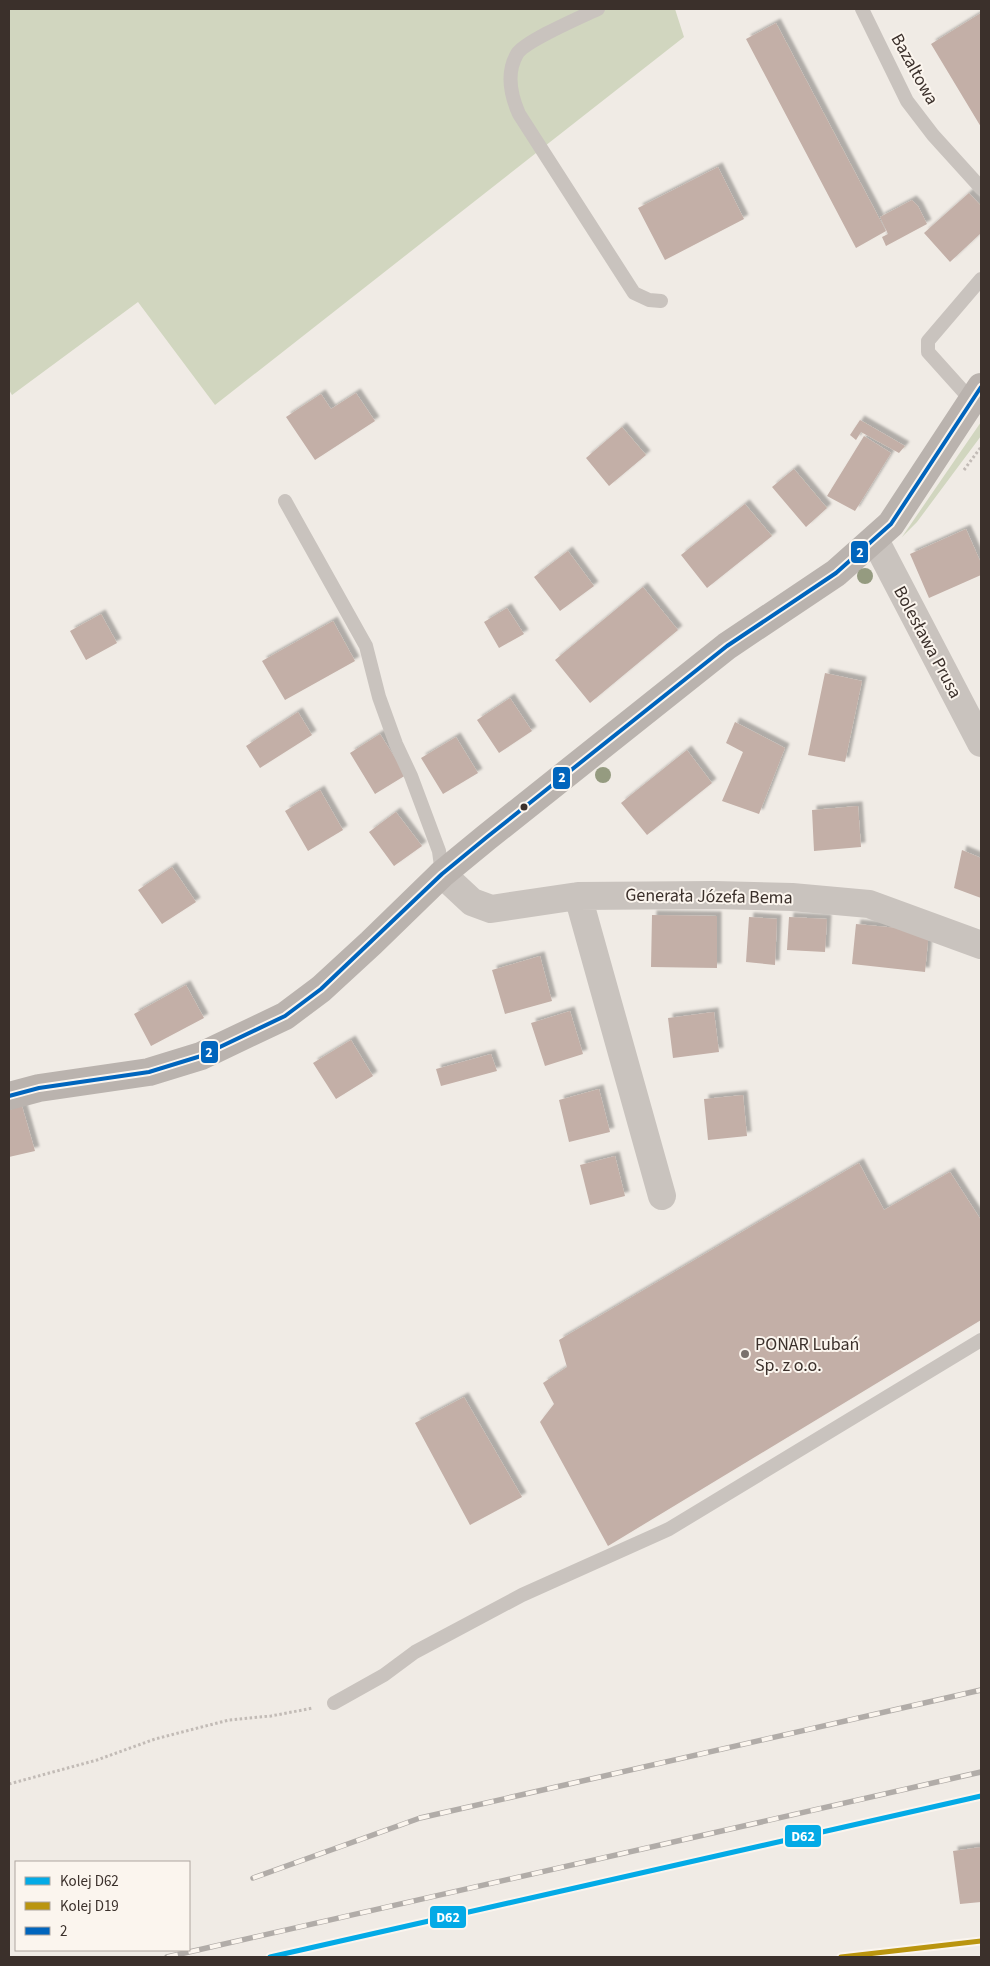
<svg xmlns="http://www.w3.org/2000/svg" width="990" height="1966" font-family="'Source Sans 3',sans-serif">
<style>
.green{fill:#d1d6bf}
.building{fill:#c3afa7;filter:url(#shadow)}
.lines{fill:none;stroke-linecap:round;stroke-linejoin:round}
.path{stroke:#c2bbb6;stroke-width:3;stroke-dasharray:2.5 2.5;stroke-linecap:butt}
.service{stroke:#c9c3be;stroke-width:14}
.minor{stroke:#c9c3be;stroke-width:28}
.secondary{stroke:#bab3ae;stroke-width:28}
.rail-casing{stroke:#b1aca8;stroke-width:5.5}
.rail{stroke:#fbf5ee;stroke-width:4;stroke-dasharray:11;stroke-linecap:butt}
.bus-1-casing{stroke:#fbf5ee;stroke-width:8}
.bus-1{stroke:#0065bd;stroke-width:4}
.rail-1-casing{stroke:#fbf5ee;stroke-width:9}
.rail-2-casing{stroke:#fbf5ee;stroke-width:9}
.rail-1{stroke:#03aae6;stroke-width:5}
.rail-2{stroke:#ba950f;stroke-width:5}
.tree{fill:#959b80}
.bus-dot{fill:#3b302b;stroke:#fbf5ee;stroke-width:2}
.poi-dot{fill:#7a716c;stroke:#fbf5ee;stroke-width:2}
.labels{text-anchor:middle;stroke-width:4;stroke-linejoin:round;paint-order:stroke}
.street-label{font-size:18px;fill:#3b302b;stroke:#fbf5ee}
.poi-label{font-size:18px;fill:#3b302b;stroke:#fbf5ee;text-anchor:start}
.line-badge{stroke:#fbf5ee;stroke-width:2}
.badge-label{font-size:14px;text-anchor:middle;font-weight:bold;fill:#fff}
</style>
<defs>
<filter id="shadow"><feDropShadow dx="4.5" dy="-4.5" stdDeviation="1" flood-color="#0004"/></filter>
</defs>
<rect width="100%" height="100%" fill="#f0ebe5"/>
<path class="green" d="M 9,9 L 675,9 L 684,37 L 215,405 L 138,302 L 12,395 L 9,390 Z
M 981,422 L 981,436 L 917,522 L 902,537 Z"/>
<path class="building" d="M 981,13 L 981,127 L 931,44 Z
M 776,23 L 886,231 L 856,248 L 746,39 Z
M 718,167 L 744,219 L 665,260 L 638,208 Z
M 969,193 L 981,206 L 981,233 L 950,262 L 924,233 Z
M 912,200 L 918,206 L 927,224 L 886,246 L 882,237 L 888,234 L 880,217 Z
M 356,393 L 375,421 L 315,460 L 286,417 L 321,394 L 331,409 Z
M 860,420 L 905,446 L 899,453 L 861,432 L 856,440 L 850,435 Z
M 622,427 L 646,455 L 609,486 L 586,458 Z
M 864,436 L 891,453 L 855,511 L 827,496 Z
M 794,469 L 827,508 L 806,527 L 772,487 Z
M 745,504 L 772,536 L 707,588 L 681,555 Z
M 966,529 L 981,563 L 981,575 L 929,598 L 910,554 Z
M 568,551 L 594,586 L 560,611 L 534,577 Z
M 643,587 L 678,630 L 590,703 L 555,660 Z
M 507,608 L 524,634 L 499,648 L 484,622 Z
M 101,614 L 117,643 L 86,660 L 70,631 Z
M 333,621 L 355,661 L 285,700 L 262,661 Z
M 825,673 L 862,681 L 845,762 L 808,755 Z
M 510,698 L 532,731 L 499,753 L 477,720 Z
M 298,712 L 312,735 L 260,768 L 246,746 Z
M 735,722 L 785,748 L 759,814 L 722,801 L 743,752 L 726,743 Z
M 380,734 L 406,775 L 375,794 L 350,753 Z
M 456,737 L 478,773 L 443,794 L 421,758 Z
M 687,750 L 712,783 L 647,835 L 621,803 Z
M 320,790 L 343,830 L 308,851 L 285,811 Z
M 858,806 L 861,847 L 814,851 L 812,810 Z
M 396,812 L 422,846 L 394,866 L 369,832 Z
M 962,850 L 981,858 L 981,898 L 954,888 Z
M 172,867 L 196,902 L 162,924 L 138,890 Z
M 652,915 L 717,916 L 717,968 L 651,967 Z
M 749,917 L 777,919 L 775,965 L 746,962 Z
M 789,917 L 827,919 L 825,952 L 787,950 Z
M 856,924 L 929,931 L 925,972 L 852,964 Z
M 540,956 L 552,1001 L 505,1014 L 492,970 Z
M 186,985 L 204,1018 L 151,1046 L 134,1014 Z
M 570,1011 L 583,1054 L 545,1066 L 531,1023 Z
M 714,1012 L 719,1052 L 673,1058 L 668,1018 Z
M 351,1040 L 373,1076 L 336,1099 L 313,1063 Z
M 491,1054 L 497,1071 L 441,1086 L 436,1069 Z
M 599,1089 L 610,1132 L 569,1142 L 559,1100 Z
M 743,1095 L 747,1136 L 708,1140 L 704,1099 Z
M 22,1106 L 35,1151 L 9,1157 L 9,1110 Z
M 615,1156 L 625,1196 L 590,1205 L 580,1165 Z
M 859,1163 L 884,1210 L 950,1172 L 981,1220 L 981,1320 L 608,1546 L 540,1422 L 554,1404 L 543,1383 L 567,1367 L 559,1340 Z
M 464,1397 L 522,1497 L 470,1525 L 415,1423 Z
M 981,1847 L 981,1902 L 960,1904 L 953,1851 Z"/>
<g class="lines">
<path class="path" d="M 964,470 L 981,447
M 9,1784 L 97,1760 L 155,1739 L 229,1720 L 271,1716 L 313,1708"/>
<path class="service" d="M 598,9 C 581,17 525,41 517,54 C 506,73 511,96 519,114 L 634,293 L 649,300 L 661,301
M 862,9 L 907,101 L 933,135 L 981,188
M 976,402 L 972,401 L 928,352 L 928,341 L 981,279
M 285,501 L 366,646 L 379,697 L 396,744 L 411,776 L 439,851 L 442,874
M 334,1703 L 384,1675 L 415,1652 L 522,1595 L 669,1529 L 981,1340"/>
<path class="minor" d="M 875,540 L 981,743
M 442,874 L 472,902 L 491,909 L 578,896 L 714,895 L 792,897 L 869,904 L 981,945
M 578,896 L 662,1196"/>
<path class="secondary" d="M 9,1096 L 39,1088 L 149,1072 L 201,1056 L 285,1016 L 321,989 L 371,943 L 442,874 L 487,837 L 727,646 L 836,573 L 891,524 L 981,387"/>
<defs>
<path id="rail" d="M 253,1878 L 420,1818 L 981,1690
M 167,1957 L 981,1772"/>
</defs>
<use href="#rail" class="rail-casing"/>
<use href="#rail" class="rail"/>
<defs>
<path id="bus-1" d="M 9,1096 L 39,1088 L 149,1072 L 201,1056 L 285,1016 L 321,989 L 442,874 L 487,837 L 727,646 L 836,573 L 891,524 L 981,387"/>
</defs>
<use href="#bus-1" class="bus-1-casing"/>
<use href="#bus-1" class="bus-1"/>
<defs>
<path id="rail-1" d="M 270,1957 L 981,1796"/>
<path id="rail-2" d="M 841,1957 L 981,1941"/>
</defs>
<use href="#rail-1" class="rail-1-casing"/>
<use href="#rail-2" class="rail-2-casing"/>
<use href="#rail-1" class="rail-1"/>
<use href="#rail-2" class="rail-2"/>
</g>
<g class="tree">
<circle cx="865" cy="576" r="8"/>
<circle cx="603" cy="775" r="8"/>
</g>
<circle class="bus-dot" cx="524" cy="807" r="4.5"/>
<circle class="poi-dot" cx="745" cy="1354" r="5"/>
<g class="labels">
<g class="street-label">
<text transform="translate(915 69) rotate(61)" y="6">Bazaltowa</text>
<text transform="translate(928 642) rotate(62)" y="6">Bolesława Prusa</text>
<text transform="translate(709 896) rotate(1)" y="6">Generała Józefa Bema</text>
</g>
<g class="poi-label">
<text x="755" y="1350">PONAR Lubań<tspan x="755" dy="21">Sp. z o.o.</tspan></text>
</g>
</g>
<g class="line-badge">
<rect x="850" y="540" width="19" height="24" rx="5" fill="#0065bd"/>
<rect x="552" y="766" width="19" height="24" rx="5" fill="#0065bd"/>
<rect x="200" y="1040" width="19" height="24" rx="5" fill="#0065bd"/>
<rect x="784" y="1824" width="38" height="24" rx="5" fill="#03aae6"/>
<rect x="429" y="1905" width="38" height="24" rx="5" fill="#03aae6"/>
</g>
<g class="badge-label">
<text x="860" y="557">2</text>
<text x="562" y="782">2</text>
<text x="209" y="1057">2</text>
<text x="803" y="1841">D62</text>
<text x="448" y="1922">D62</text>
</g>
<rect width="990" height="1966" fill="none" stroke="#3b302b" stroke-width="20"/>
<rect x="15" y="1861" width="175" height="90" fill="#fbf5ee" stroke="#aea6a0"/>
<rect x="25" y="1877" width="25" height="8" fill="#03aae6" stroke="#aea6a0"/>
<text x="60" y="1886" font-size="15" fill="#3b302b">Kolej D62</text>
<rect x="25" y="1902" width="25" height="8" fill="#ba950f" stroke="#aea6a0"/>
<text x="60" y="1911" font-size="15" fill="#3b302b">Kolej D19</text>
<rect x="25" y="1927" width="25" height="8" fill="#0065bd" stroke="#aea6a0"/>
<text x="60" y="1936" font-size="15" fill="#3b302b">2</text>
</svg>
